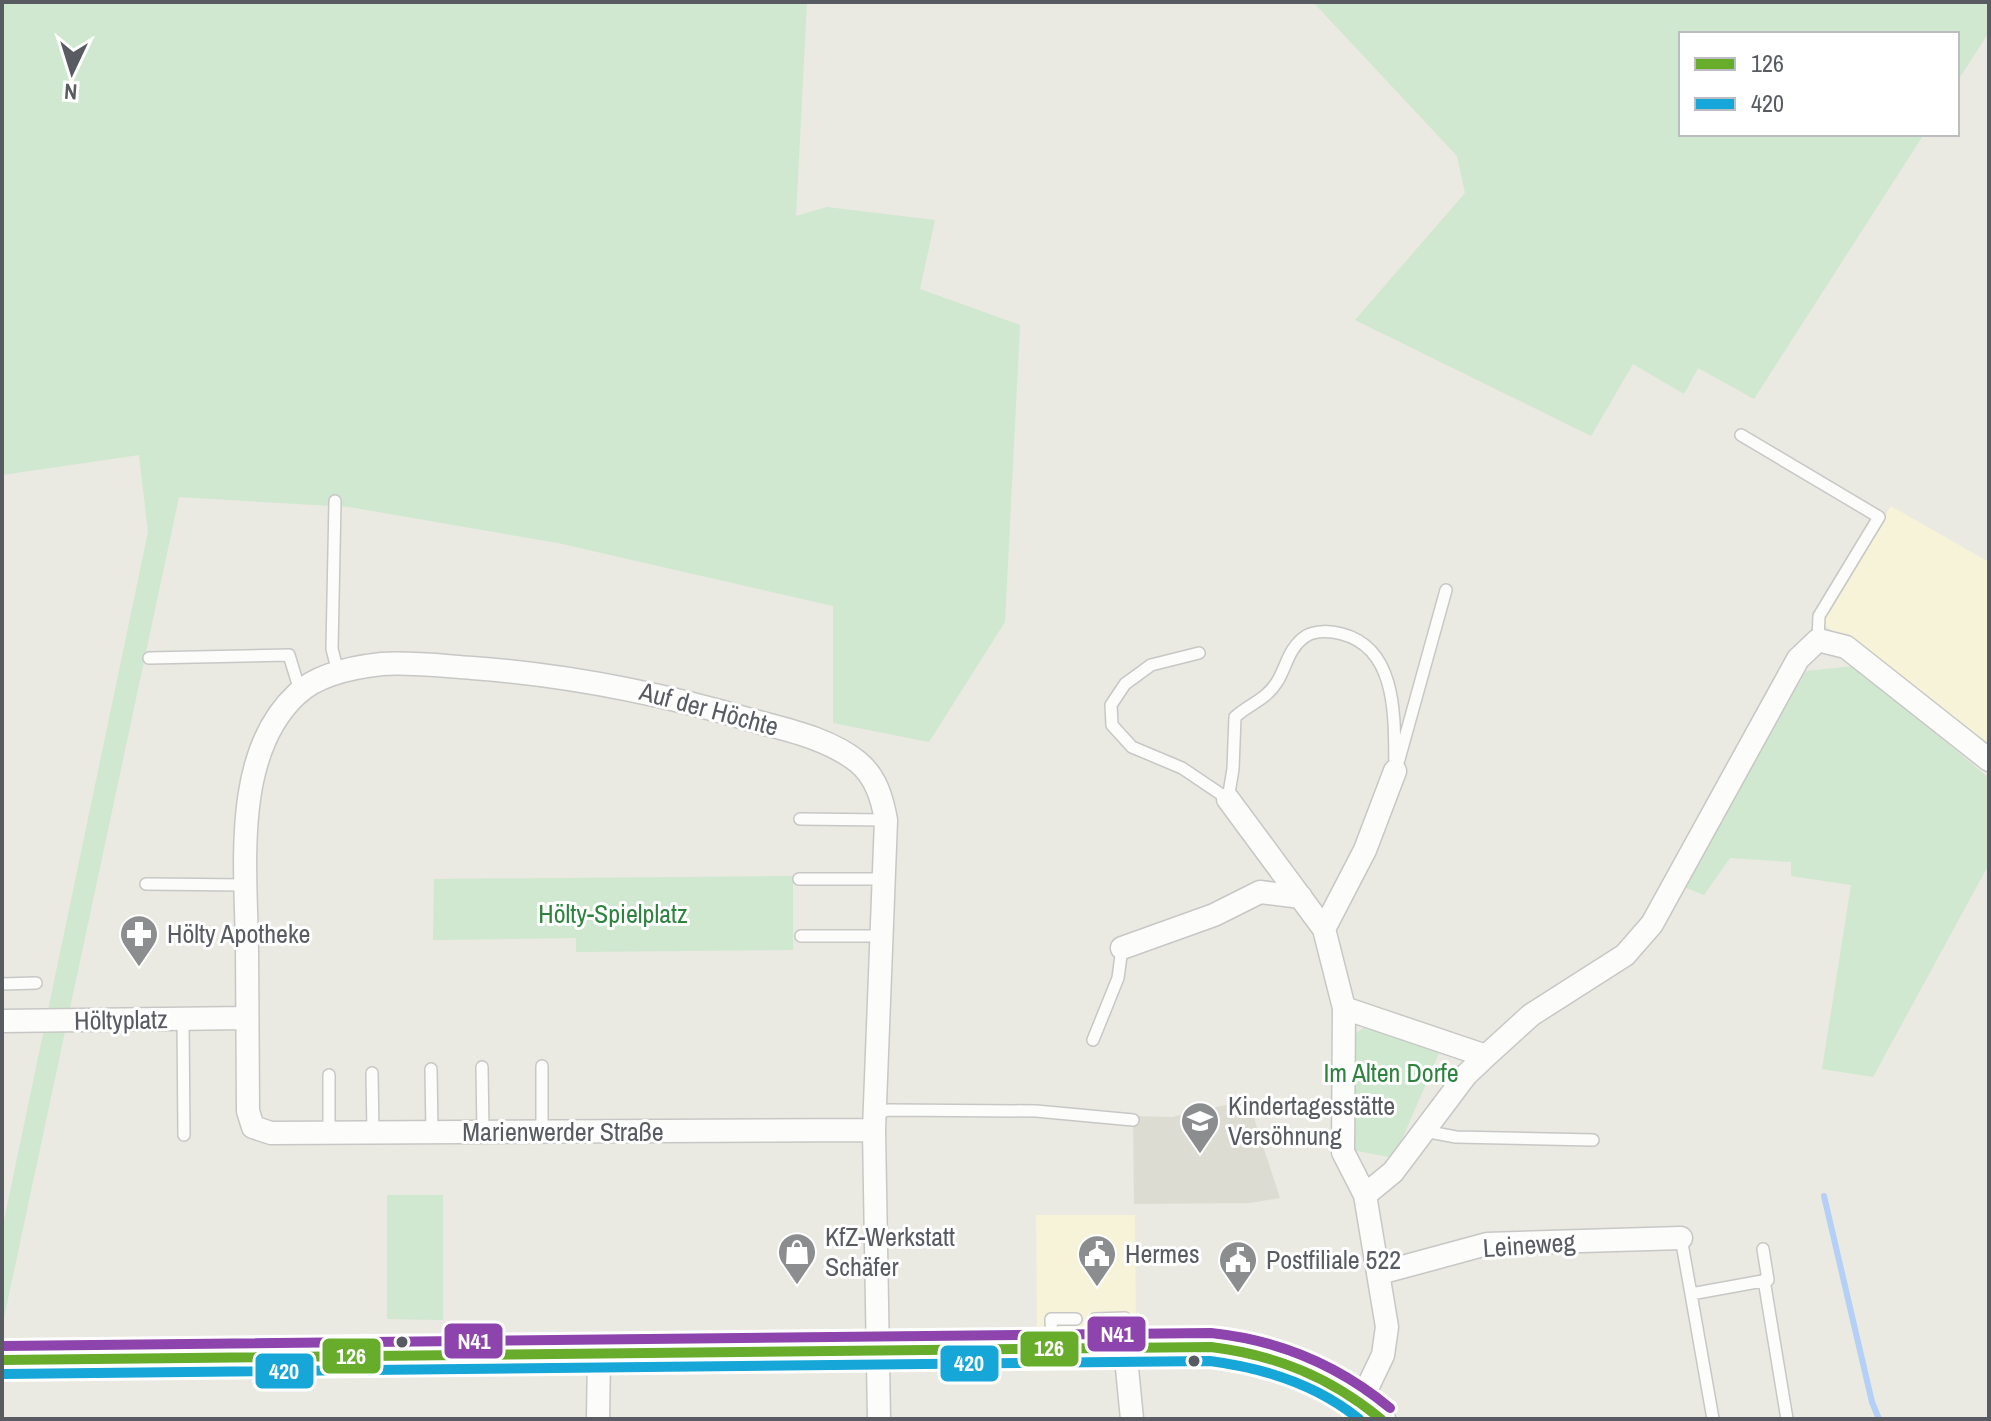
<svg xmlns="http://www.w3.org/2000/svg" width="1991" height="1421" font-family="'Archivo Narrow',sans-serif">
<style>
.commercial{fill:#f6f3d9}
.education{fill:#dcdcd2}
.green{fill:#cfe8cf}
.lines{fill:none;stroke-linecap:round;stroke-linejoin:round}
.stream{stroke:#b4d0f6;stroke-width:6}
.service-casing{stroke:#c7c8c6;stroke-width:14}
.minor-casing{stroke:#c7c8c6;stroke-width:25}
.tertiary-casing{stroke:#c7c8c6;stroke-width:31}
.service{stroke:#fcfcfb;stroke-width:11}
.minor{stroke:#fcfcfb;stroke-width:22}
.tertiary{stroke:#fcfcfb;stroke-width:28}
.bus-1-casing{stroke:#fff;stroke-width:16}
.bus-2-casing{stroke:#fff;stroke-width:16}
.bus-3-casing{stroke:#fff;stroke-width:16}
.bus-1{stroke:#68ac2c;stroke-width:10}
.bus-2{stroke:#16a6d8;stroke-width:10}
.bus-3{stroke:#8e44ad;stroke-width:10}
.bus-dot{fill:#585b62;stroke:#fff;stroke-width:3}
.labels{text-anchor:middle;stroke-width:6;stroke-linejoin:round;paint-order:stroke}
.street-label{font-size:26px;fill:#585b62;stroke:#fff}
.park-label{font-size:26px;fill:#2e843f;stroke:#fff}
.poi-label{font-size:26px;fill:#585b62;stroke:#fff;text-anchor:start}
.line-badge{stroke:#fff;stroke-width:3}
.badge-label{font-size:22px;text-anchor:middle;font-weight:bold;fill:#fff}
</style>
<rect width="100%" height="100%" fill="#eae9e2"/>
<path class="commercial" d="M 1891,506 L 1989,562 L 1989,750 L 1817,619 Z
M 1036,1215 L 1135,1215 L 1136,1332 L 1037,1333 Z"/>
<path class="education" d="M 1248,1100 L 1280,1198 L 1250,1203 L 1134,1204 L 1133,1116 L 1172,1117 Z"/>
<path class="green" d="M 2,2 L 807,2 L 796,216 L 827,207 L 935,220 L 920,289 L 1020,325 L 1005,622 L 929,742 L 833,723 L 833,606 L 558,543 L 349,507 L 179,497 L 2,1327 L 2,1230 L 148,532 L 139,455 L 2,475 Z
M 1313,2 L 1989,2 L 1989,32 L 1957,82 L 1957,34 L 1681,34 L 1681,134 L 1924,134 L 1754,399 L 1698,368 L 1684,394 L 1633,364 L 1591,436 L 1355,320 L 1465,193 L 1457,156 Z
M 1854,666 L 1989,778 L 1989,864 L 1873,1077 L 1822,1069 L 1851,885 L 1791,876 L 1791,862 L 1730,858 L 1704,895 L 1684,887 L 1806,671 Z
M 793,876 L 793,950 L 576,952 L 576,938 L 433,940 L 434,879 Z
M 1363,1028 L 1436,1046 L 1440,1051 L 1394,1158 L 1352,1150 L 1353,1036 Z
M 387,1195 L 443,1195 L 443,1320 L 387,1319 Z"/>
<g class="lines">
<path class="stream" d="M 1824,1196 L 1872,1402 L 1879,1419"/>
<defs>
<path id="service" d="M 1741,435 L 1879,517 L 1819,616 L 1818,640
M 335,501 L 332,649 L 338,672
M 1199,653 L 1151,665 L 1125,684 L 1111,705 L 1112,725 L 1132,747 L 1182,768 L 1228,799 L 1233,769 L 1235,717 C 1249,704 1266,700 1277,682 C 1287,666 1288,648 1306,636 C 1316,630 1331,631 1342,634 C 1400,649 1394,724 1395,771
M 149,658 L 289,655 L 300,691
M 1398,763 L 1446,590
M 800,819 L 886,820
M 799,879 L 884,879
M 146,884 L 246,885
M 801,936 L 882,936
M 2,984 L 36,983
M 183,1019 L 184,1135
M 1093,1040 L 1118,978 L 1122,948
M 542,1066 L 542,1132
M 482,1067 L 483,1132
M 431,1069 L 432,1132
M 372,1073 L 373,1133
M 875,1113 L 889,1110 L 1036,1111 L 1133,1120
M 1424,1131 L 1456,1137 L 1593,1140
M 329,1133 L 329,1075
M 1681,1238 L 1691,1294 L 1768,1280 L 1763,1249
M 1764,1280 L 1787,1419
M 1691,1294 L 1713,1419
M 1095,1319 L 1125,1318 L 1125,1348
M 1052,1350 L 1051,1319 L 1076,1319"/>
<path id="minor" d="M 1228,799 L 1324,929 L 1344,1008 L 1343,1152 L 1365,1195
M 1324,929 L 1365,850 L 1395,771
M 1122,948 L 1214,915 L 1260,892 L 1301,897
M 1344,1008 L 1486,1056
M 2,1021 L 247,1018
M 874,1130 L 271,1133 L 253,1127 L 248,1111 C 248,1057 247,1002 247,948 C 246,868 232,754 297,694 C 318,674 354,667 382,664 C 411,662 443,666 472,668 C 568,675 659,693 751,720 C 787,730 828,738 858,762 C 876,777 882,798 886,820 L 874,1130 L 879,1419
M 1380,1273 L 1487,1244 L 1681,1238
M 1125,1348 L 1132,1419
M 1361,1401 L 1383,1355 L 1387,1327 L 1365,1195 L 1393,1172 L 1466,1075 L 1486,1056 L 1531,1015 L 1625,955 L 1652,924 L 1798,659 L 1818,640 L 1846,647 L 1989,760
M 598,1419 L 599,1354"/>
<path id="tertiary" d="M 2,1360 L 1211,1347 C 1277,1353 1332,1375 1381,1419"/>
</defs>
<use href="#service" class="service-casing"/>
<use href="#minor" class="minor-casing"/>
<use href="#tertiary" class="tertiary-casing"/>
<use href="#service" class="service"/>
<use href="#minor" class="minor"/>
<use href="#tertiary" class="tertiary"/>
<defs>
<path id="bus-1" d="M 2,1360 L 1211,1347 C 1276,1355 1330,1377 1381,1419"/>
<path id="bus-2" d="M 2,1374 L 1210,1361 C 1264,1368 1316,1384 1359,1419"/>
<path id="bus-3" d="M 2,1346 L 1211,1333 C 1279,1340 1337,1364 1390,1408"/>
</defs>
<use href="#bus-1" class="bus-1-casing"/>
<use href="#bus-2" class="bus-2-casing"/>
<use href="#bus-3" class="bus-3-casing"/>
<use href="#bus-1" class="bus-1"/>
<use href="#bus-2" class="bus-2"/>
<use href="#bus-3" class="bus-3"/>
</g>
<defs>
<symbol id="pharmacy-pin" viewBox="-11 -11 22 30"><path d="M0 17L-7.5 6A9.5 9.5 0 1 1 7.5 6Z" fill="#8b8d8f" stroke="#fff"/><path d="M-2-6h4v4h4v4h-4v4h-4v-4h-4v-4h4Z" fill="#fff"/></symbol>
<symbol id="school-pin" viewBox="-11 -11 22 30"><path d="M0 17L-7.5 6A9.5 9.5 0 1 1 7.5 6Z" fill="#8b8d8f" stroke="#fff"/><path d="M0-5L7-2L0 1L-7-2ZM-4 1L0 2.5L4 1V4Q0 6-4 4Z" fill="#fff"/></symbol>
<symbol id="shop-pin" viewBox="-11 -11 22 30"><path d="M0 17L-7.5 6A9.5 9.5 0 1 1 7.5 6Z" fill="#8b8d8f" stroke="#fff"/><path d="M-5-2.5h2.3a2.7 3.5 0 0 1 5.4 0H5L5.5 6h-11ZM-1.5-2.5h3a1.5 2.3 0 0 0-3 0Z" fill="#fff"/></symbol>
<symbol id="civic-pin" viewBox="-11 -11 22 30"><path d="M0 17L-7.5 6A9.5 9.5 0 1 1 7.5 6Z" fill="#8b8d8f" stroke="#fff"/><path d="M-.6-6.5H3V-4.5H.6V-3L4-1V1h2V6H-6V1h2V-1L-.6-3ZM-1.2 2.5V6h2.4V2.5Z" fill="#fff"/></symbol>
</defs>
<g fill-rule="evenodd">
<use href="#pharmacy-pin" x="117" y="912" width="44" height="60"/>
<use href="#school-pin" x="1178" y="1099" width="44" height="60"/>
<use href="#shop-pin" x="775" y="1230" width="44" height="60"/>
<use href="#civic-pin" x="1075" y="1232" width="44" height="60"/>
<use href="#civic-pin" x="1216" y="1238" width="44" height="60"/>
</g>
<g class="bus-dot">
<circle cx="402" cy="1342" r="7"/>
<circle cx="1194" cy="1361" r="7"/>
</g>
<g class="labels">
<g class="street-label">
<text transform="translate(709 709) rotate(15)" y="9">Auf der Höchte</text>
<text transform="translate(121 1020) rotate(-1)" y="9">Höltyplatz</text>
<text x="563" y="1141">Marienwerder Straße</text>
<text transform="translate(1529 1245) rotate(-4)" y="9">Leineweg</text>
</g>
<g class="park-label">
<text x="613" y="923">Hölty-Spielplatz</text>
<text x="1391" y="1082">Im Alten Dorfe</text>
</g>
<g class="poi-label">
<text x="167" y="943">Hölty Apotheke</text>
<text x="1228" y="1115">Kindertagesstätte<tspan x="1228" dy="30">Versöhnung</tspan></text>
<text x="825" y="1246">KfZ-Werkstatt<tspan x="825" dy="30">Schäfer</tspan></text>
<text x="1125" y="1263">Hermes</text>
<text x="1266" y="1269">Postfiliale 522</text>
</g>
</g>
<g class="line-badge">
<rect x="1086" y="1315" width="61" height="38" rx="8" fill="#8e44ad"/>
<rect x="443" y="1322" width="61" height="38" rx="8" fill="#8e44ad"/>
<rect x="1019" y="1330" width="61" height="38" rx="8" fill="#68ac2c"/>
<rect x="321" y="1337" width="61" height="38" rx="8" fill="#68ac2c"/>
<rect x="939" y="1344" width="61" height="39" rx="8" fill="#16a6d8"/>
<rect x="254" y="1352" width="61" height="38" rx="8" fill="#16a6d8"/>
</g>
<g class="badge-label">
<text x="1117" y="1342">N41</text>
<text x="474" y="1349">N41</text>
<text x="1049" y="1356">126</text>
<text x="351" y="1364">126</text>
<text x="969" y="1371">420</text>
<text x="284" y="1379">420</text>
</g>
<rect width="1991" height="1421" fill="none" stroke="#585b62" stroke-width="8"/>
<rect x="1679" y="32" width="280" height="104" fill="#ffffff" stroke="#bcbdc0" stroke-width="2"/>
<rect x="1695" y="58" width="40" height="12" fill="#68ac2c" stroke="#bcbdc0" stroke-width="2"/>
<text x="1751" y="72" font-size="24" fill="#585b62">126</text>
<rect x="1695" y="98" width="40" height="12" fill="#16a6d8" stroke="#bcbdc0" stroke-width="2"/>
<text x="1751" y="112" font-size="24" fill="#585b62">420</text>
<g transform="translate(72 72) rotate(184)" stroke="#ffffff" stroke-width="6" paint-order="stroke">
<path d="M0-6L14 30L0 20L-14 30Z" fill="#585b62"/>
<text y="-12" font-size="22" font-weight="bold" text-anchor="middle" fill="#585b62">N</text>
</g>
</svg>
